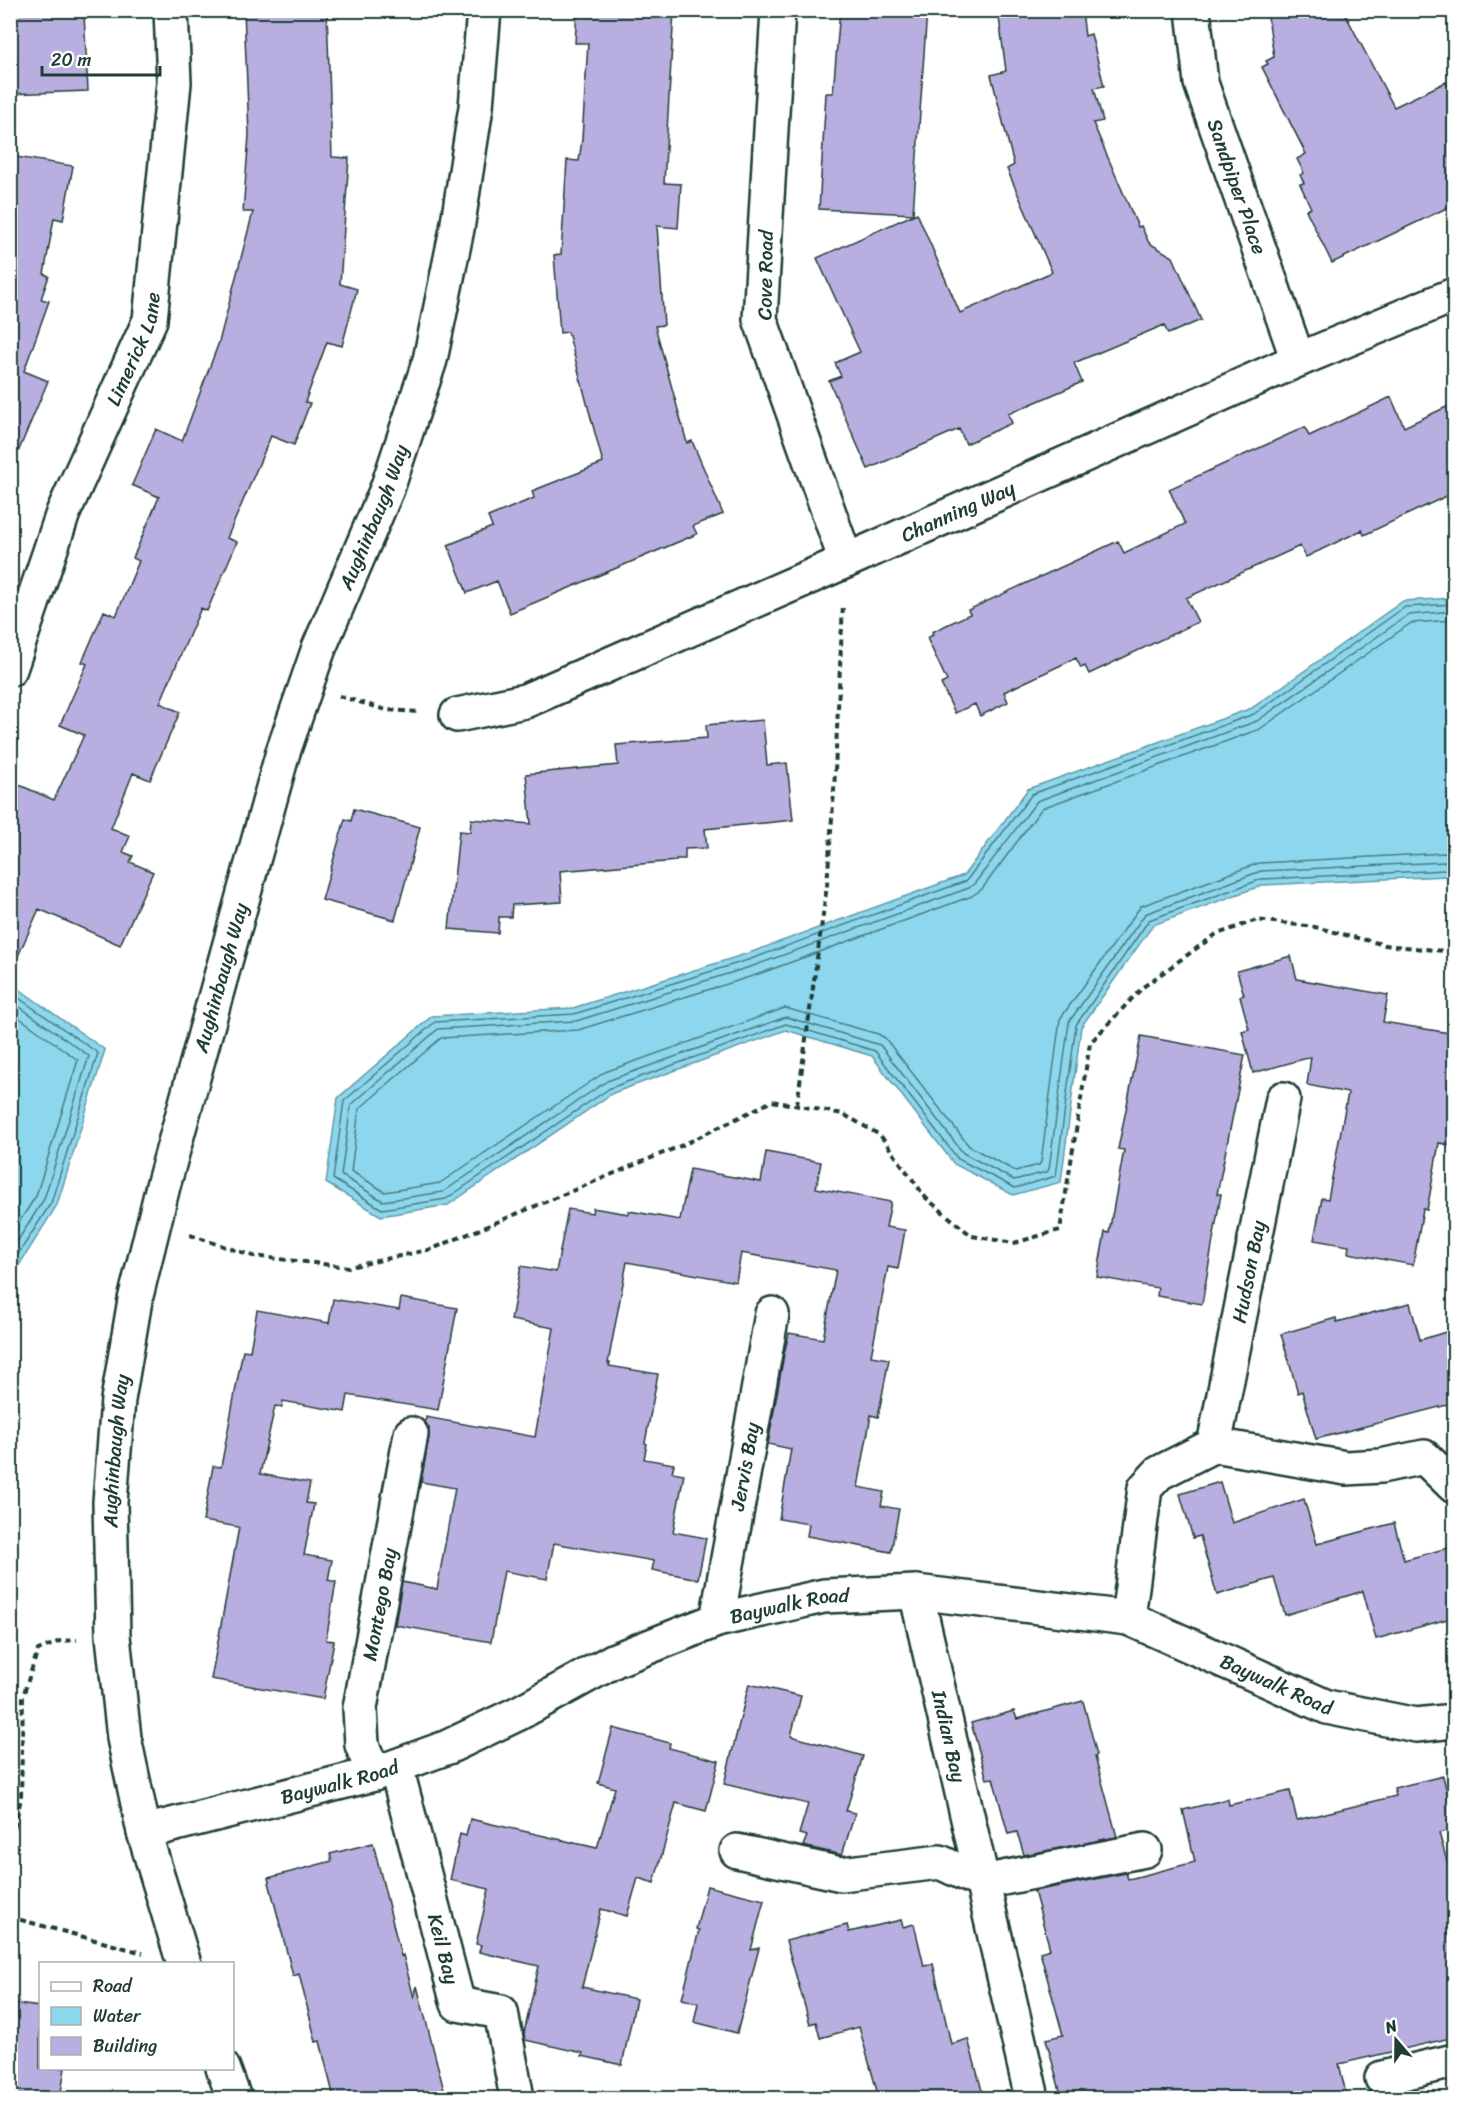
<svg xmlns="http://www.w3.org/2000/svg" width="1465" height="2109" font-family="Sriracha,sans-serif">
<style>
.water{fill:#8dd7ee;stroke:#6199a4;stroke-width:1.5}
.lines{fill:none;stroke-linecap:round;stroke-linejoin:round}
.shore{stroke:#4b7b7e;stroke-width:1.5}
.building{fill:#b9aee0;stroke:#1f3d34;stroke-width:1.5}
.street-casing{stroke:#1f3d34;stroke-width:38}
.secondary-casing{stroke:#1f3d34;stroke-width:38}
.path{stroke:#1f3d34;stroke-width:4;stroke-dasharray:6 4.5;stroke-linecap:butt}
.street{stroke:#fff;stroke-width:33}
.secondary{stroke:#fff;stroke-width:33}
.labels{text-anchor:middle;stroke-width:4.5;stroke-linejoin:round;paint-order:stroke}
.street-label{font-size:20px;fill:#1f3d34;stroke:#fff}
</style>
<rect width="100%" height="100%" fill="#fff"/>
<filter id="ink" filterUnits="userSpaceOnUse"><feTurbulence type="fractalNoise" baseFrequency=".0167" numOctaves="2"/><feDisplacementMap in="SourceGraphic" scale="12" xChannelSelector="R" yChannelSelector="G"/><feConvolveMatrix kernelMatrix="1 2 1 2 8 2 1 2 1" color-interpolation-filters="sRGB"/></filter>
<g filter="url(#ink)">
<path class="water" d="M 1454,598 L 1454,878 L 1446,876 L 1263,885 L 1153,925 L 1081,1027 L 1061,1182 L 1013,1195 L 954,1164 L 872,1056 L 786,1030 L 613,1093 L 448,1205 L 381,1216 L 326,1183 L 338,1098 L 432,1016 L 573,1008 L 749,953 L 964,875 L 1028,789 L 1252,708 L 1403,601 Z
M 11,986 L 16,987 L 105,1050 L 57,1205 L 11,1278 Z"/>
<g class="lines">
<path class="shore" d="M 1454,604 L 1405,607 L 1254,714 L 1032,794 L 966,881 L 751,959 L 574,1014 L 435,1022 L 344,1101 L 333,1179 L 382,1209 L 446,1199 L 610,1088 L 786,1024 L 875,1051 L 958,1159 L 1015,1188 L 1056,1176 L 1076,1025 L 1149,920 L 1262,879 L 1446,870 L 1454,872
M 1454,611 L 1408,615 L 1257,721 L 1037,801 L 975,883 L 969,888 L 753,966 L 576,1021 L 438,1029 L 351,1105 L 341,1175 L 383,1201 L 443,1192 L 607,1081 L 786,1017 L 880,1045 L 963,1153 L 1014,1180 L 1047,1172 L 1049,1169 L 1069,1022 L 1145,914 L 1261,871 L 1445,862 L 1454,864
M 1454,620 L 1411,623 L 1260,729 L 1042,808 L 982,889 L 972,896 L 756,975 L 578,1030 L 441,1038 L 359,1109 L 351,1171 L 385,1192 L 440,1183 L 605,1072 L 785,1008 L 878,1034 L 885,1038 L 969,1146 L 1015,1171 L 1039,1165 L 1041,1162 L 1060,1019 L 1141,906 L 1259,863 L 1445,853 L 1454,855
M 10,992 L 98,1053 L 51,1203 L 10,1267
M 10,1000 L 89,1056 L 44,1199 L 10,1253
M 10,1011 L 78,1060 L 36,1196 L 10,1236"/>
</g>
<path class="building" d="M 10,10 L 64,10 L 64,15 L 84,14 L 88,91 L 10,94 Z
M 244,10 L 327,10 L 332,157 L 349,158 L 340,284 L 357,289 L 342,346 L 327,342 L 305,402 L 310,403 L 294,445 L 271,436 L 227,538 L 237,542 L 207,611 L 201,608 L 160,703 L 180,712 L 150,780 L 133,773 L 111,828 L 130,836 L 123,852 L 133,856 L 130,862 L 153,872 L 120,945 L 39,909 L 10,974 L 10,781 L 54,800 L 84,735 L 60,725 L 87,664 L 82,662 L 104,611 L 116,616 L 139,561 L 133,558 L 159,497 L 132,485 L 156,429 L 182,441 L 219,342 L 253,212 L 243,212 L 249,135 Z
M 577,10 L 674,10 L 664,183 L 681,184 L 678,228 L 657,226 L 664,325 L 655,326 L 687,443 L 692,441 L 723,514 L 693,526 L 697,534 L 510,613 L 497,581 L 467,593 L 448,545 L 492,527 L 488,517 L 534,498 L 532,491 L 603,463 L 568,332 L 560,333 L 554,255 L 561,254 L 567,160 L 579,161 L 582,139 L 588,43 L 575,43 Z
M 840,10 L 927,10 L 913,214 L 819,209 L 826,93 L 833,93 Z
M 998,10 L 1082,10 L 1085,36 L 1091,34 L 1104,86 L 1094,88 L 1103,121 L 1093,123 L 1138,227 L 1141,226 L 1149,243 L 1173,257 L 1201,320 L 1168,334 L 1164,325 L 1074,363 L 1082,382 L 1008,414 L 1012,423 L 966,444 L 959,429 L 868,469 L 829,381 L 841,376 L 835,363 L 860,352 L 817,258 L 917,213 L 960,313 L 1052,272 L 1007,169 L 1014,165 L 991,75 L 1006,71 Z
M 1267,10 L 1343,10 L 1394,107 L 1446,82 L 1455,99 L 1455,204 L 1332,263 L 1306,210 L 1311,208 L 1300,184 L 1304,183 L 1300,175 L 1304,173 L 1297,159 L 1306,154 L 1262,67 L 1268,64 L 1266,61 L 1274,57 Z
M 10,156 L 73,166 L 63,220 L 54,218 L 44,274 L 49,276 L 41,299 L 49,301 L 24,371 L 48,381 L 11,469 Z
M 1391,397 L 1404,427 L 1455,403 L 1455,492 L 1364,535 L 1362,530 L 1306,557 L 1300,546 L 1186,598 L 1198,622 L 1089,674 L 1085,666 L 1081,668 L 1076,658 L 1004,692 L 1008,702 L 980,716 L 975,704 L 955,713 L 941,684 L 947,681 L 927,638 L 933,635 L 932,632 L 970,614 L 968,610 L 1118,541 L 1124,553 L 1185,524 L 1169,489 L 1305,427 L 1309,436 Z
M 763,720 L 767,765 L 787,763 L 793,820 L 705,829 L 707,848 L 685,849 L 685,859 L 676,859 L 676,861 L 560,871 L 562,902 L 512,905 L 511,917 L 499,917 L 498,933 L 449,929 L 459,831 L 470,832 L 471,819 L 531,824 L 526,774 L 618,765 L 616,745 L 707,738 L 706,725 Z
M 354,809 L 420,827 L 395,920 L 322,900 L 345,819 L 351,821 Z
M 1291,956 L 1297,979 L 1388,995 L 1383,1022 L 1455,1034 L 1455,1146 L 1439,1143 L 1427,1210 L 1423,1209 L 1413,1265 L 1348,1253 L 1349,1246 L 1314,1240 L 1322,1198 L 1328,1199 L 1348,1093 L 1307,1085 L 1311,1057 L 1253,1073 L 1242,1031 L 1249,1029 L 1240,996 L 1244,995 L 1237,971 Z
M 1141,1036 L 1245,1055 L 1217,1194 L 1221,1194 L 1202,1304 L 1157,1296 L 1158,1288 L 1097,1277 L 1105,1232 L 1109,1233 L 1124,1150 L 1118,1149 Z
M 766,1152 L 821,1162 L 816,1188 L 891,1202 L 886,1227 L 905,1230 L 898,1269 L 888,1267 L 871,1356 L 889,1359 L 878,1417 L 871,1415 L 858,1487 L 884,1492 L 881,1506 L 899,1509 L 891,1552 L 807,1536 L 809,1524 L 779,1519 L 791,1449 L 768,1444 L 784,1354 L 789,1333 L 823,1339 L 836,1270 L 741,1253 L 736,1282 L 627,1262 L 608,1363 L 610,1363 L 609,1366 L 658,1374 L 645,1443 L 647,1444 L 644,1459 L 674,1464 L 672,1472 L 684,1474 L 673,1532 L 706,1538 L 698,1579 L 652,1570 L 654,1561 L 554,1543 L 547,1579 L 504,1571 L 491,1642 L 395,1625 L 402,1582 L 437,1589 L 455,1488 L 421,1482 L 429,1437 L 429,1428 L 425,1422 L 426,1417 L 535,1437 L 554,1328 L 511,1320 L 521,1266 L 556,1272 L 568,1209 L 592,1213 L 593,1208 L 629,1214 L 629,1211 L 680,1220 L 690,1169 L 761,1182 Z
M 401,1298 L 457,1308 L 438,1410 L 348,1395 L 345,1412 L 283,1401 L 282,1407 L 275,1406 L 260,1474 L 310,1483 L 306,1503 L 314,1504 L 304,1555 L 332,1560 L 328,1580 L 336,1582 L 326,1640 L 334,1641 L 323,1699 L 211,1679 L 239,1527 L 203,1521 L 213,1466 L 221,1467 L 243,1350 L 250,1351 L 257,1310 L 329,1323 L 333,1299 L 399,1310 Z
M 1410,1303 L 1420,1340 L 1455,1329 L 1455,1403 L 1316,1439 L 1302,1391 L 1298,1393 L 1281,1334 L 1336,1318 L 1337,1322 Z
M 1220,1482 L 1232,1523 L 1304,1499 L 1317,1544 L 1394,1523 L 1404,1560 L 1455,1546 L 1455,1617 L 1376,1639 L 1363,1591 L 1285,1615 L 1274,1578 L 1217,1595 L 1200,1536 L 1193,1538 L 1180,1494 Z
M 749,1684 L 801,1696 L 791,1736 L 863,1756 L 846,1811 L 855,1813 L 842,1855 L 803,1846 L 807,1836 L 799,1834 L 808,1804 L 724,1784 Z
M 1083,1701 L 1097,1755 L 1095,1756 L 1117,1837 L 1024,1855 L 1017,1832 L 1008,1834 L 993,1778 L 987,1779 L 971,1723 L 1014,1711 L 1017,1719 Z
M 613,1728 L 670,1743 L 669,1748 L 719,1761 L 706,1811 L 676,1803 L 654,1883 L 638,1878 L 627,1916 L 601,1909 L 582,1987 L 636,1999 L 622,2065 L 582,2056 L 583,2053 L 525,2040 L 524,2033 L 539,1966 L 479,1952 L 481,1945 L 476,1944 L 489,1889 L 450,1880 L 460,1834 L 466,1836 L 470,1819 L 597,1848 L 615,1788 L 598,1783 Z
M 1443,1776 L 1455,1823 L 1455,1829 L 1439,1833 L 1455,1889 L 1455,2037 L 1339,2064 L 1347,2098 L 1062,2098 L 1046,2039 L 1063,2035 L 1040,1952 L 1050,1949 L 1034,1891 L 1126,1873 L 1128,1879 L 1133,1878 L 1195,1862 L 1183,1810 L 1228,1799 L 1229,1805 L 1290,1791 L 1297,1820 L 1396,1796 L 1394,1788 Z
M 373,1843 L 401,1956 L 403,1955 L 414,1998 L 417,1986 L 446,2098 L 334,2098 L 320,2041 L 316,2042 L 299,1974 L 293,1976 L 268,1878 L 332,1861 L 330,1854 Z
M 707,1886 L 764,1900 L 751,1950 L 759,1948 L 737,2033 L 694,2022 L 698,2003 L 682,1999 L 699,1930 L 696,1929 Z
M 901,1920 L 903,1927 L 914,1924 L 924,1966 L 933,1964 L 951,2044 L 968,2039 L 984,2098 L 879,2098 L 859,2027 L 820,2038 L 816,2022 L 810,2024 L 786,1941 L 847,1925 L 849,1932 Z
M 10,2003 L 40,2007 L 40,2068 L 65,2068 L 60,2098 L 10,2098 Z"/>
<g class="lines">
<defs>
<g id="street">
<path d="M 778,10 L 760,319 L 846,561"/>
<path id="s1" d="M 1193,10 L 1201,83 L 1298,360"/>
<path id="s2" d="M 10,669 L 63,513 L 150,320 L 174,83 L 171,10"/>
<path id="s3" d="M 457,715 L 525,701 L 846,561 L 1298,360 L 1454,295"/>
<path d="M 1214,1445 L 1346,1468 L 1381,1466 L 1424,1457 L 1454,1486"/>
<path id="s4" d="M 916,1592 L 1032,2098"/>
<path id="s5" d="M 1128,1618 L 1145,1488 L 1159,1473 L 1214,1445 L 1283,1099"/>
<path id="s6" d="M 717,1620 L 772,1314"/>
<path id="s7" d="M 396,1767 L 458,2004 L 501,2012 L 517,2098"/>
<path id="s8" d="M 374,1774 L 362,1745 L 360,1708 L 411,1434"/>
<path id="s9" d="M 144,1832 L 374,1774 L 448,1747 L 519,1713 L 615,1660 L 717,1620 L 824,1596 L 916,1592 L 1128,1618 L 1327,1707 L 1416,1725 L 1454,1721"/>
<path d="M 737,1851 L 841,1874 L 940,1862 L 983,1882 L 1145,1850"/>
<path d="M 1382,2078 L 1454,2061"/>
</g>
<g id="secondary">
<path id="s10" d="M 184,1964 L 144,1832 L 124,1738 L 113,1636 L 110,1502 L 118,1400 L 135,1300 L 163,1186 L 283,752 L 319,648 L 387,489 L 430,360 L 457,229 L 476,107 L 484,10"/>
<path d="M 223,2068 L 234,2098"/>
</g>
</defs>
<use href="#street" class="street-casing"/>
<use href="#secondary" class="secondary-casing"/>
<path class="path" d="M 339,696 L 386,710 L 420,712
M 797,1105 L 827,885 L 834,791 L 843,604
M 190,1235 L 253,1256 L 349,1267 L 432,1249 L 685,1144 L 772,1101 L 843,1114 L 880,1135 L 926,1198 L 972,1236 L 1014,1243 L 1060,1230 L 1090,1043 L 1143,987 L 1215,935 L 1257,920 L 1315,927 L 1385,945 L 1454,952
M 10,1848 L 21,1798 L 23,1696 L 38,1650 L 60,1641 L 77,1640
M 10,1917 L 143,1953"/>
<use href="#street" class="street"/>
<use href="#secondary" class="secondary"/>
</g>
</g>
<g class="labels">
<g class="street-label">
<text dy="7" stroke="none"><textPath href="#s1" startOffset="183">Sandpiper Place</textPath></text>
<text transform="translate(765 275) rotate(-89)" y="7">Cove Road</text>
<text dy="7" stroke="none"><textPath href="#s2" startOffset="344">Limerick Lane</textPath></text>
<text dy="7" stroke="none"><textPath href="#s3" startOffset="542">Channing Way</textPath></text>
<text dy="7" stroke="none"><textPath href="#s10" startOffset="1494">Aughinbaugh Way</textPath></text>
<text dy="7" stroke="none"><textPath href="#s10" startOffset="1008">Aughinbaugh Way</textPath></text>
<text dy="7" stroke="none"><textPath href="#s5" startOffset="390">Hudson Bay</textPath></text>
<text dy="7" stroke="none"><textPath href="#s10" startOffset="522">Aughinbaugh Way</textPath></text>
<text dy="7" stroke="none"><textPath href="#s6" startOffset="156">Jervis Bay</textPath></text>
<text dy="7" stroke="none"><textPath href="#s8" startOffset="174">Montego Bay</textPath></text>
<text dy="7" stroke="none"><textPath href="#s9" startOffset="688">Baywalk Road</textPath></text>
<text dy="7" stroke="none"><textPath href="#s9" startOffset="1192">Baywalk Road</textPath></text>
<text dy="7" stroke="none"><textPath href="#s4" startOffset="148">Indian Bay</textPath></text>
<text dy="7" stroke="none"><textPath href="#s9" startOffset="202">Baywalk Road</textPath></text>
<text dy="7" stroke="none"><textPath href="#s7" startOffset="188">Keil Bay</textPath></text>
</g>
</g>
<rect width="1465" height="2109" fill="none" stroke="#fff" stroke-width="36"/>
<rect x="18" y="18" width="1429" height="2073" fill="none" stroke="#1f3d34" stroke-width="2" filter="url(#ink)"/>
<rect x="39" y="1962" width="195" height="108" fill="#ffffff" stroke="#a5b1ae" stroke-width="1.5"/>
<rect x="51" y="1982" width="30" height="9" fill="#ffffff" stroke="#a5b1ae" stroke-width="1.5"/>
<text x="93" y="1992" font-size="18" fill="#1f3d34">Road</text>
<rect x="51" y="2007" width="30" height="18" fill="#8dd7ee" stroke="#a5b1ae" stroke-width="1.5"/>
<text x="93" y="2022" font-size="18" fill="#1f3d34">Water</text>
<rect x="51" y="2037" width="30" height="18" fill="#b9aee0" stroke="#a5b1ae" stroke-width="1.5"/>
<text x="93" y="2052" font-size="18" fill="#1f3d34">Building</text>
<g transform="translate(1396 2040) rotate(340)" stroke="#ffffff" stroke-width="4.5" paint-order="stroke">
<path d="M0-4.5L10 22L0 15L-10 22Z" fill="#1f3d34"/>
<text y="-9" font-size="16" font-weight="bold" text-anchor="middle" fill="#1f3d34">N</text>
</g>
<path d="M42 66v9h118v-9" fill="none" stroke="#1f3d34" stroke-width="3"/>
<text x="51" y="66" font-size="18" fill="#1f3d34" stroke="#ffffff" stroke-width="4.5" paint-order="stroke">20 m</text>
</svg>
